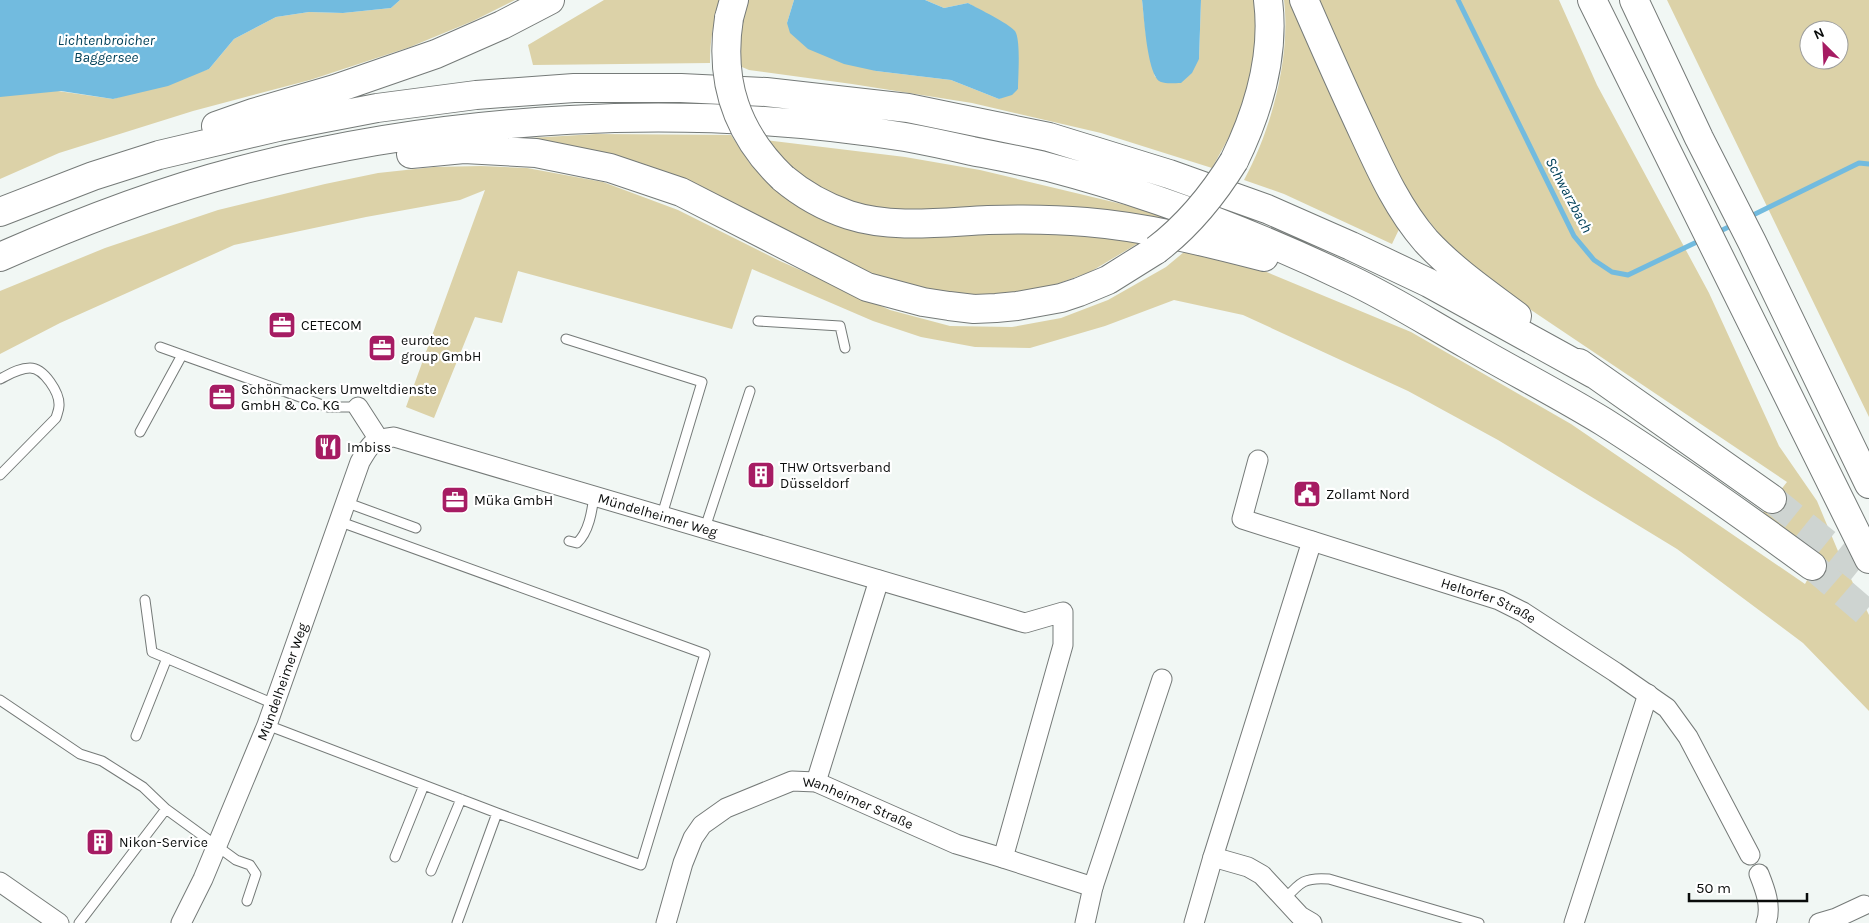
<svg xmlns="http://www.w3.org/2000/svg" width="1869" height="923" font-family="Karla,sans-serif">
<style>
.green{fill:#dcd2a8;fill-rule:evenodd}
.water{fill:#72bbdf}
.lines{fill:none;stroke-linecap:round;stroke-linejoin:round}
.stream{stroke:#72bbdf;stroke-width:5}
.motorway-tunnel{stroke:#ced4d1;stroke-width:28;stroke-dasharray:28 14;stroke-linecap:butt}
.service-casing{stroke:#757a78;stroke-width:11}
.minor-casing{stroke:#757a78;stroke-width:21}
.motorway-casing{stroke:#757a78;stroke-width:30}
.service{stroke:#fff;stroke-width:9}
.minor{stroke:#fff;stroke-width:19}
.motorway{stroke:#fff;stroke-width:28}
.motorway-bridge-casing{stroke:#757a78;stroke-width:30;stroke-linecap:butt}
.motorway-bridge{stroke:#fff;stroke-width:28}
.labels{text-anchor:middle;stroke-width:4.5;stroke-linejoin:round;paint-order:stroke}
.poi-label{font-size:14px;fill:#0a0c0b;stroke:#fff;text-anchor:start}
.street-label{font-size:14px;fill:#0a0c0b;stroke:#fff}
.water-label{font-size:15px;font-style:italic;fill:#004059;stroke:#fff}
</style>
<rect width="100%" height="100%" fill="#f1f7f4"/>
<path class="green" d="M 400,0 L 515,0 L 473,21 L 410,47 L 310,80 L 193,111 L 59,153 L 0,179 L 0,96 L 51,90 L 113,99 L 209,69 L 234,39 L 276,17 L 309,12 L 343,13 L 391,8 Z
M 604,0 L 721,0 C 713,21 710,41 710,63 L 533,65 L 528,45 Z
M 742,0 L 794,0 L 787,23 L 876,71 L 951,80 L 999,99 L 1018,89 L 1017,42 L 1015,32 L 968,3 L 944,8 L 925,0 L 1142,0 L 1146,35 L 1155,77 L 1199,59 L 1201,0 L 1256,0 L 1256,64 L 1246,106 L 1212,168 L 1101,133 L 972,103 L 852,84 L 749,70 L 742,67 L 738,60 Z
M 1284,0 L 1297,0 L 1403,221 L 1392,244 L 1284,194 L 1244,180 C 1271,131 1291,57 1284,0 Z
M 1316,0 L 1559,0 L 1597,85 L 1709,293 L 1779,446 L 1817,501 L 1843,563 L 1869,615 L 1869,711 L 1803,643 L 1677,549 L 1498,440 L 1408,391 L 1243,315 L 1174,300 L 1105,326 L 1030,348 L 975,347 L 921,337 L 873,321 L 752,269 L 732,329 L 518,271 L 502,323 L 475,317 L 434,418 L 406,407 L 485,190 L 460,200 L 366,217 L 234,245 L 60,323 L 0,354 L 0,291 L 105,248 L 218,210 L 325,184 L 378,173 L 434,167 L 481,166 L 527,168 L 603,182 L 678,210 L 780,261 L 890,310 L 950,326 L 1012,327 L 1061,318 L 1108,300 L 1166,267 L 1190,247 L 1235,259 L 1411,332 L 1571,424 L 1805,584 L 1818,560 L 1761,515 L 1787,482 L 1497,287 L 1472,266 L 1439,234 L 1411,198 L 1374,129 Z
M 1667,0 L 1869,0 L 1869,417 ZM 1809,30 L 1839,30 L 1839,60 L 1809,60 Z
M 596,134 L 731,135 L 749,162 L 772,186 L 803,205 L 1049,233 L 1142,241 L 1090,272 L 1051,286 L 1003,296 L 952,294 L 893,283 L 789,236 L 513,139 Z
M 765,140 L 905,157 L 980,170 L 1176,217 L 1166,226 L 920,214 L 847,203 L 793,172 Z"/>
<path class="water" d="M 0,0 L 400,0 L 391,8 L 343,13 L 309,12 L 276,17 L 234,39 L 209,69 L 168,86 L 113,99 L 61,91 L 0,97 Z
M 794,0 L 925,0 L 944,8 L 968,3 C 979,9 1008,23 1015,31 C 1021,40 1018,77 1018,89 L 1012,95 L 999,99 L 951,80 L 876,71 L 844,64 L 808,49 L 790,33 L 787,23 Z
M 1142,0 L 1201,0 L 1199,59 L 1192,73 L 1181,83 C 1175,83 1166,84 1161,82 C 1147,77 1144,14 1142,0 Z"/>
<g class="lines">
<path class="stream" d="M 1458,0 L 1574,236 L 1594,260 L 1612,272 L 1628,275 L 1701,240
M 1749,217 L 1859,163 L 1869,164
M 1716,233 L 1735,224"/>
<path class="motorway-tunnel" d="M 1772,499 L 1869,577
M 1812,566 L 1869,615"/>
<defs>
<path id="service" d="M 758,321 L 840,326 L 845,348
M 566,339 L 702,382 L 662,515
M 160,347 L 328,407 L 358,407
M 0,379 C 10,374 19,368 30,368 C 44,368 60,393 59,406 C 59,410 57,414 56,418 L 0,475
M 140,432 L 182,355
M 345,502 L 416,528
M 705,528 L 750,391
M 569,541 L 577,543 C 589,532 592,511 594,496
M 145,600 L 152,652 L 274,704
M 0,700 L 80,754 L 102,761 L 143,787 L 166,809
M 267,725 L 497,813 L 641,865 L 705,654 L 338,521
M 136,736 L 167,658
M 395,857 L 424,785
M 431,871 L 461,799
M 1285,899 C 1300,882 1305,877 1329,879 L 1479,923
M 79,923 L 166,809 L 236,860 L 250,865 L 256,874 L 247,901
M 457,923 L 497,813"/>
<g id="minor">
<path d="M 358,407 L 378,438"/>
<path id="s1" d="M 1258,460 L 1242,519 L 1499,600 L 1523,612 L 1615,672 L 1667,708 L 1688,737 L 1750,855"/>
<path d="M 816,782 L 879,580"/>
<path d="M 1213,857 L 1248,867 L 1262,875 L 1300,916 L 1312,923"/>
<path d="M 1759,874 C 1765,889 1772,907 1766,923"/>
<path d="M 0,882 L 59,923"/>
<path id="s2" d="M 181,923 L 203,879 L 267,725 L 360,462 C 370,444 373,439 394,437 L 1025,623 L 1063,612 L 1063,645 L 1003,858 L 1093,887"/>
<path id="s3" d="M 666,923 L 683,863 L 693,838 L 702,825 L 726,808 L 792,781 L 816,782 L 956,844 L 1003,858"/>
<path d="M 1085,923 L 1093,887 L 1162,679"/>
<path d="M 1194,923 L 1213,857 L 1312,541"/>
<path d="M 1574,923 L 1648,694"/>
<path d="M 1819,923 L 1836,918 L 1864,905"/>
</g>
<path id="motorway" d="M 1304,0 C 1324,46 1344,91 1365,136 C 1382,173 1399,210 1426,241 C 1453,270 1485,292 1517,316
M 1592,0 L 1869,559
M 1634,0 L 1699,138 L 1752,242 L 1869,484
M 729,18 L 734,0
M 216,126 L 253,113 L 335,89 L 436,54 L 502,25 L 550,0
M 411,154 L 464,149 L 536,153 L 610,168 L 681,192 L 867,287 L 923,302 L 949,306 L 974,309 L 996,308 L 1017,306 L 1061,298 L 1079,292 L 1108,280 L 1156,250
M 1234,161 C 1258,112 1275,55 1268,0
M 783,178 C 802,194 825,207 849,215 C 892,229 943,222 988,220 C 1020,219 1054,219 1086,222 C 1147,227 1206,242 1264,257
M 0,212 L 93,176 L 159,155 L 278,127 L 377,108 L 476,95 L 574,88 L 681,88 L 766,92 L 908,108 L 1049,137 L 1169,174 L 1267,209 L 1351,246 L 1429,283 L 1594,374
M 0,257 C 77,223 157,192 238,171 C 450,115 689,102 905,137 C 927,141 950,146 972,151 C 997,156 1023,161 1048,167 C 1151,194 1253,233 1349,279 C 1390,298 1429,323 1468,345 C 1513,371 1560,395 1604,422 C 1675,467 1744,516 1812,566
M 1579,363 L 1772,499"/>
</defs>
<use href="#service" class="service-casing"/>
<use href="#minor" class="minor-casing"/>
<use href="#motorway" class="motorway-casing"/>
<use href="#service" class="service"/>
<use href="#minor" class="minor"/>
<use href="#motorway" class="motorway"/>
<defs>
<path id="motorway-bridge" d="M 729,18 C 719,81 736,133 783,178
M 1156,250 C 1189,225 1213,195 1234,161"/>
</defs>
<use href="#motorway-bridge" class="motorway-bridge-casing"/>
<use href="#motorway-bridge" class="motorway-bridge"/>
</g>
<defs>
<symbol id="office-square" viewBox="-11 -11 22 22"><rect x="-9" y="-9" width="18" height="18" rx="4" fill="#a61c63" stroke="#fff"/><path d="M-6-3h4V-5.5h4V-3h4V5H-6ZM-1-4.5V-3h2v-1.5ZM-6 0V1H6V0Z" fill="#fff"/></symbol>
<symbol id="restaurant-square" viewBox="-11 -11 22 22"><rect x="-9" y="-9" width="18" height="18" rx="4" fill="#a61c63" stroke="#fff"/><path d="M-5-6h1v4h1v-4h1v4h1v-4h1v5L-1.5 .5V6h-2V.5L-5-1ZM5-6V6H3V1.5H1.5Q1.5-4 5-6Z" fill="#fff"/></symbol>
<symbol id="building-square" viewBox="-11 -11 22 22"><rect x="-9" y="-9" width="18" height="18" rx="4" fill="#a61c63" stroke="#fff"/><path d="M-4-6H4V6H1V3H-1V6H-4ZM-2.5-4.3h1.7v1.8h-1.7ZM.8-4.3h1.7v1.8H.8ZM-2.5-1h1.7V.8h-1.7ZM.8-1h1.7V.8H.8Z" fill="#fff"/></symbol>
<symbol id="civic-square" viewBox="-11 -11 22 22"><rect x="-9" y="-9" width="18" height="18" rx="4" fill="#a61c63" stroke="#fff"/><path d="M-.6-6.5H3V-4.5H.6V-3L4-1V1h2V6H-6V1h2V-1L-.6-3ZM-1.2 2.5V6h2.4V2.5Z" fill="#fff"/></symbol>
</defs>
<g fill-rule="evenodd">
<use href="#office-square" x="266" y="309" width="32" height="32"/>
<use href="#office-square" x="366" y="332" width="32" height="32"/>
<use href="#office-square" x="206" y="381" width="32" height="32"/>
<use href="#restaurant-square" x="312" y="431" width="32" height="32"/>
<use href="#building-square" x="745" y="459" width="32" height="32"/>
<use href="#civic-square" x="1291" y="478" width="32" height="32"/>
<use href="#office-square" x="439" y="484" width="32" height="32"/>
<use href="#building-square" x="84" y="826" width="32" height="32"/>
</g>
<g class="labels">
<g class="poi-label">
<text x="301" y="330">CETECOM</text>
<text x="401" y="345">eurotec<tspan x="401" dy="16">group GmbH</tspan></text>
<text x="241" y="394">Schönmackers Umweltdienste<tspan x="241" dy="16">GmbH &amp; Co. KG</tspan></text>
<text x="347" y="452">Imbiss</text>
<text x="780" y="472">THW Ortsverband<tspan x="780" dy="16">Düsseldorf</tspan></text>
<text x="1326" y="499">Zollamt Nord</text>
<text x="474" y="505">Müka GmbH</text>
<text x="119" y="847">Nikon-Service</text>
</g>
<g class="street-label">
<text dy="5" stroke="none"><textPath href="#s2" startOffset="815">Mündelheimer Weg</textPath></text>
<text dy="5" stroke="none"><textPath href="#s1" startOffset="321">Heltorfer Straße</textPath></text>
<text dy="5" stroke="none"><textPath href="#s2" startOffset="262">Mündelheimer Weg</textPath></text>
<text dy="5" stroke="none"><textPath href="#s3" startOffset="276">Wanheimer Straße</textPath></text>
</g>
<g class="water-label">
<text x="106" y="45">Lichtenbroicher<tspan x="106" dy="17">Baggersee</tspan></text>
<text transform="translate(1569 195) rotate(62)" y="5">Schwarzbach</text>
</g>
</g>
<g transform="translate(1824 45) rotate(336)"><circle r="24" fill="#ffffff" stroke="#9d9e9d"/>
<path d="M0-4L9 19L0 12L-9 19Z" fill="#a61c63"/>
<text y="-8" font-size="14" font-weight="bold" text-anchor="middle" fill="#0a0c0b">N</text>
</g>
<path d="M1689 893v8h118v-8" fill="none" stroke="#0a0c0b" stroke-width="2.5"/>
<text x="1696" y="893" font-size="15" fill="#0a0c0b" stroke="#ffffff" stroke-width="4" paint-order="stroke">50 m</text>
</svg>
